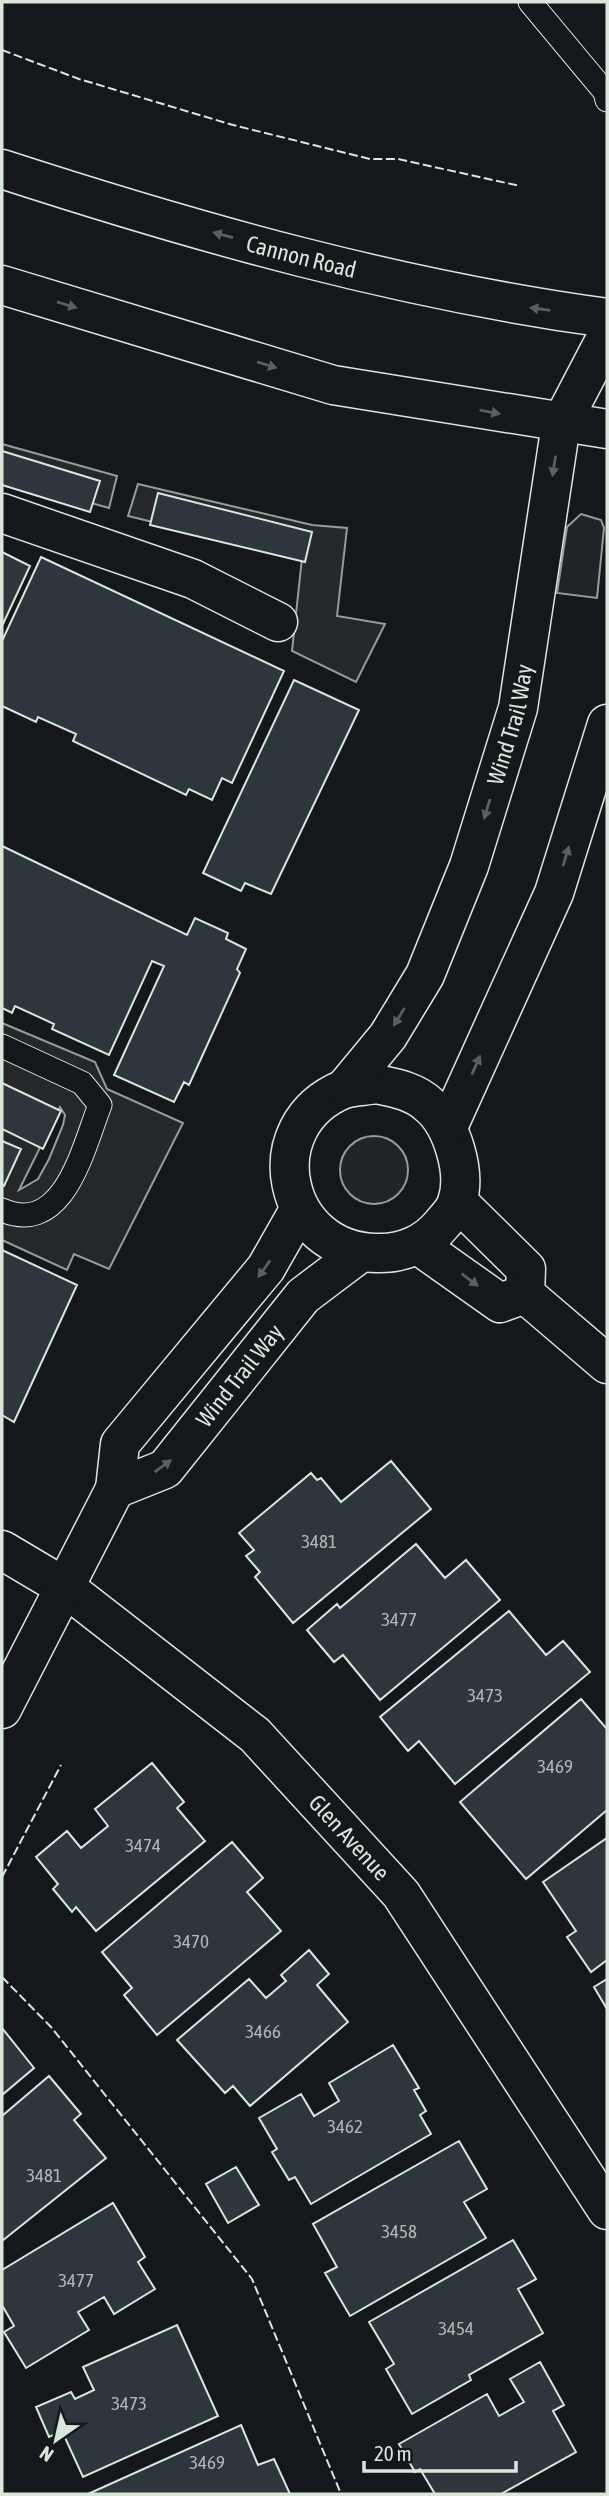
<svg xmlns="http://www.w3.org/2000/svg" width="609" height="2496" font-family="'Asap Condensed',sans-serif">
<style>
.green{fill:#202428;stroke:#939e99;stroke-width:2}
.parking{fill:#24282b;stroke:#939e99;stroke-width:2;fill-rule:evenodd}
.building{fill:#2c363c;stroke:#d8e6dc;stroke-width:2}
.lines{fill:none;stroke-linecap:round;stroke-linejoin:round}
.lane-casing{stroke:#d8e6dc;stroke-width:25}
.street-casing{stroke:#d8e6dc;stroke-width:41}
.secondary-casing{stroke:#d8e6dc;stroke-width:41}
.primary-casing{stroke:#d8e6dc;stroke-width:41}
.lane{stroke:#14181c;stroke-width:23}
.street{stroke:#14181c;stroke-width:38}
.secondary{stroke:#14181c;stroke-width:38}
.primary{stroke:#14181c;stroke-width:38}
.fence{stroke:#d8e6dc;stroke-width:2;stroke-dasharray:9 3.5;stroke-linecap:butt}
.oneway{fill:#59605f}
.labels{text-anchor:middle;stroke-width:5;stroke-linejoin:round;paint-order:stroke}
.number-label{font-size:19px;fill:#adbab4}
.street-label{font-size:23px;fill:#d8e6dc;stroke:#14181c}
</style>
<rect width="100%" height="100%" fill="#14181c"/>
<path class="green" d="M 581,514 L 601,520 L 604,528 L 597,598 L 557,593 L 567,527 Z
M340 1170a34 34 0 1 1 68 0a34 34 0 1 1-68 0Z"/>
<path class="parking" d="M 2,444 L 117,476 L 109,508 L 2,478 Z
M 138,484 L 312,525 L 347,528 L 337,616 L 385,624 L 356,682 L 292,651 L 302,558 L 128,516 Z
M 2,1023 L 95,1062 L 107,1089 L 183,1123 L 109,1269 L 74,1254 L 67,1270 L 2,1240 ZM 60,1107 L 65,1115 L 63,1125 L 49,1159 L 38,1179 L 19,1190 Z"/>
<path class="building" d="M 2,451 L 100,481 L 90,512 L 2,485 Z
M 158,493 L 312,532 L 305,562 L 150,525 Z
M 2,552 L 30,566 L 2,626 Z
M 41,557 L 284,671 L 232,783 L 222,778 L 212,800 L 189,789 L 186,795 L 73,741 L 76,734 L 38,717 L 36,722 L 2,706 L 2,641 Z
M 294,680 L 359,710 L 271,894 L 245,883 L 241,891 L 203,873 Z
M 2,846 L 187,935 L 195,918 L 228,933 L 226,939 L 246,949 L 237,969 L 240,973 L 189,1085 L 184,1082 L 174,1102 L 114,1075 L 164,966 L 152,961 L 109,1055 L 52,1029 L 54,1024 L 15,1006 L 12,1013 L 2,1008 Z
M 2,1083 L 61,1111 L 43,1149 L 2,1129 Z
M 2,1141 L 21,1149 L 4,1186 L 2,1185 Z
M 2,1250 L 77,1285 L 14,1422 L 2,1415 Z
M 391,1461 L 431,1509 L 293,1623 L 255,1577 L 260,1572 L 246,1556 L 254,1550 L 239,1533 L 311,1473 L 317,1480 L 321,1478 L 341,1502 Z
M 416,1544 L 445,1578 L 466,1560 L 500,1600 L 380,1700 L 343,1655 L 334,1662 L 307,1630 L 337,1604 L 340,1608 Z
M 509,1611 L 546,1655 L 563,1641 L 590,1672 L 455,1784 L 419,1741 L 408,1751 L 380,1717 Z
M 581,1699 L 607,1729 L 607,1810 L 526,1879 L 460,1802 Z
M 152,1763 L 184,1802 L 177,1808 L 205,1841 L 96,1931 L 76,1907 L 72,1912 L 53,1889 L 58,1884 L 36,1857 L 67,1831 L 81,1848 L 108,1826 L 95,1809 Z
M 607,1838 L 607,1960 L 591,1972 L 567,1937 L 576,1931 L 543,1882 Z
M 232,1842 L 263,1878 L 247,1892 L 281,1931 L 157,2035 L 124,1995 L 132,1988 L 102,1952 Z
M 309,1950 L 329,1974 L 317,1985 L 348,2022 L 250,2106 L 233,2086 L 225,2093 L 177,2040 L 249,1979 L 266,1998 L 286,1981 L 281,1975 Z
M 607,1979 L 607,2009 L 594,1987 Z
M 2,2028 L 34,2068 L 2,2095 Z
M 393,2045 L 419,2088 L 414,2090 L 426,2111 L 420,2115 L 431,2134 L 311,2204 L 295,2177 L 289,2180 L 272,2152 L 277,2149 L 259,2118 L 301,2094 L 314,2116 L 339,2101 L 329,2083 Z
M 49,2076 L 81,2114 L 74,2120 L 106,2158 L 2,2241 L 2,2116 Z
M 459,2141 L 487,2189 L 464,2202 L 486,2238 L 350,2316 L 325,2273 L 337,2267 L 313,2224 Z
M 236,2167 L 259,2205 L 228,2223 L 206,2184 Z
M 113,2203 L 145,2257 L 138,2262 L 155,2289 L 114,2314 L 104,2297 L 78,2312 L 89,2330 L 26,2368 L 4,2332 L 14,2326 L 2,2305 L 2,2270 Z
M 513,2240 L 536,2279 L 518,2289 L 543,2333 L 469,2375 L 471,2380 L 412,2414 L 386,2369 L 394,2364 L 369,2322 Z
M 177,2325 L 218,2416 L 83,2477 L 62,2431 L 49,2437 L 36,2407 L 71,2392 L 75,2399 L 94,2390 L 83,2367 Z
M 540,2362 L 564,2405 L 553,2411 L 576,2452 L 501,2494 L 435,2494 L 420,2469 L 415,2472 L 399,2444 L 487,2394 L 499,2416 L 524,2402 L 510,2379 Z
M 241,2425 L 258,2465 L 274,2459 L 290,2494 L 88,2494 Z"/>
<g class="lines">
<defs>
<path id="lane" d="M 530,2 L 605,92 L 607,100
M 2,1046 L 82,1083 L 100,1105 C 83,1148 64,1237 2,1210"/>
<g id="street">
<path d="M 2,513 L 193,579 L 278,622"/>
<path d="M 458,1202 L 526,1269 L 525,1294"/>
<path id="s1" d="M 299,1210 L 266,1268 L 120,1444 L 115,1489 L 165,1469 L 303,1296 L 360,1253"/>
<path d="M 418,1245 L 500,1303 L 525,1294"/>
<path d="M 525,1294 L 607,1364"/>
<path id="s2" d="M 2,1550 L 66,1588 L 255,1735 L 401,1894 L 607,2210"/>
<path d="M 2,1709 L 115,1489"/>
</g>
<g id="secondary">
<path d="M 376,1084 C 395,1088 414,1091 429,1105 C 452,1124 467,1173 457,1202 C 455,1210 447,1218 442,1224 C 426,1244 402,1254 377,1253 C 282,1252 255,1125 344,1089 C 353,1086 366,1086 376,1084 Z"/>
<path id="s3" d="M 345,1088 L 388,1036 L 425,975 L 469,866 L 518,708 L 561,424 L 607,336"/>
<path d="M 448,1127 L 554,893 L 607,724"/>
</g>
<g id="primary">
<path id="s4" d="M 2,169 C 199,233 401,290 607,318"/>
<path d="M 2,285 L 333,385 L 607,429"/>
</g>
</defs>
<use href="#lane" class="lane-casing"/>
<use href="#street" class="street-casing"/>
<use href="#secondary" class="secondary-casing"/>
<use href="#primary" class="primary-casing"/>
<use href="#lane" class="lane"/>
<use href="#street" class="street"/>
<use href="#secondary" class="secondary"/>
<use href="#primary" class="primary"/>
<path class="fence" d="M 2,50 L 79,79 L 233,125 L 370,159 L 398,159 L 520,186
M 2,1877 L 61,1765
M 2,1977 L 51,2027 L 252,2279 L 341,2494"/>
</g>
<defs><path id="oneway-solid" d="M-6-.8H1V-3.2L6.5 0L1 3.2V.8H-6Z" transform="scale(1.75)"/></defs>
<g class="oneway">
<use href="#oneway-solid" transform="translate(223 235) rotate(-165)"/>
<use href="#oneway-solid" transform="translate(67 305) rotate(17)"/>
<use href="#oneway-solid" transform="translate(540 309) rotate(-172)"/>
<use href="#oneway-solid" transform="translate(267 365) rotate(17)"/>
<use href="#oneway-solid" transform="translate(490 412) rotate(10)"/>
<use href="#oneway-solid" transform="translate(554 466) rotate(99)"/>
<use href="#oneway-solid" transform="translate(487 809) rotate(107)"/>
<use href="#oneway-solid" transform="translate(566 856) rotate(-73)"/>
<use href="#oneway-solid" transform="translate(399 1017) rotate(122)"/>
<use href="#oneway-solid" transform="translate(476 1065) rotate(-66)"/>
<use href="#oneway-solid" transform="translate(264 1269) rotate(125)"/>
<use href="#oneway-solid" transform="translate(470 1280) rotate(37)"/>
<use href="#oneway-solid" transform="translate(163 1466) rotate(-36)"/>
</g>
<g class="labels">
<g class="number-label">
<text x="319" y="1548">3481</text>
<text x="399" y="1626">3477</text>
<text x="485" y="1702">3473</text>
<text x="555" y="1773">3469</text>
<text x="143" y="1852">3474</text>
<text x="191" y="1948">3470</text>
<text x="263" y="2038">3466</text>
<text x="345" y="2133">3462</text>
<text x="44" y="2182">3481</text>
<text x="399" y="2238">3458</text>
<text x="76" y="2287">3477</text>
<text x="456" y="2335">3454</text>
<text x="129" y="2410">3473</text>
<text x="207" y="2469">3469</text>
</g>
<g class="street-label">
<text dy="8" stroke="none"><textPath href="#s4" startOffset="312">Cannon Road</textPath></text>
<text dy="8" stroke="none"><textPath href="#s3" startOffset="404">Wind Trail Way</textPath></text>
<text dy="8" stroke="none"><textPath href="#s1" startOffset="514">Wind Trail Way</textPath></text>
<text dy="8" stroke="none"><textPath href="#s2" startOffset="453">Glen Avenue</textPath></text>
</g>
</g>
<rect width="609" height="2496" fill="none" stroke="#d8e6dc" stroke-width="7"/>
<g transform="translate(56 2440) rotate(214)" stroke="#14181c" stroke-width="5" paint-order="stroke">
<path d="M0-5L12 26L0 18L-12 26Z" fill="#d8e6dc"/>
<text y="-10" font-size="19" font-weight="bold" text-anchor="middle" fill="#d8e6dc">N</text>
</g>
<path d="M364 2461v10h152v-10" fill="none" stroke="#d8e6dc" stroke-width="3.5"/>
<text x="374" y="2461" font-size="21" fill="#d8e6dc" stroke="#14181c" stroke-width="5" paint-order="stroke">20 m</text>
</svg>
